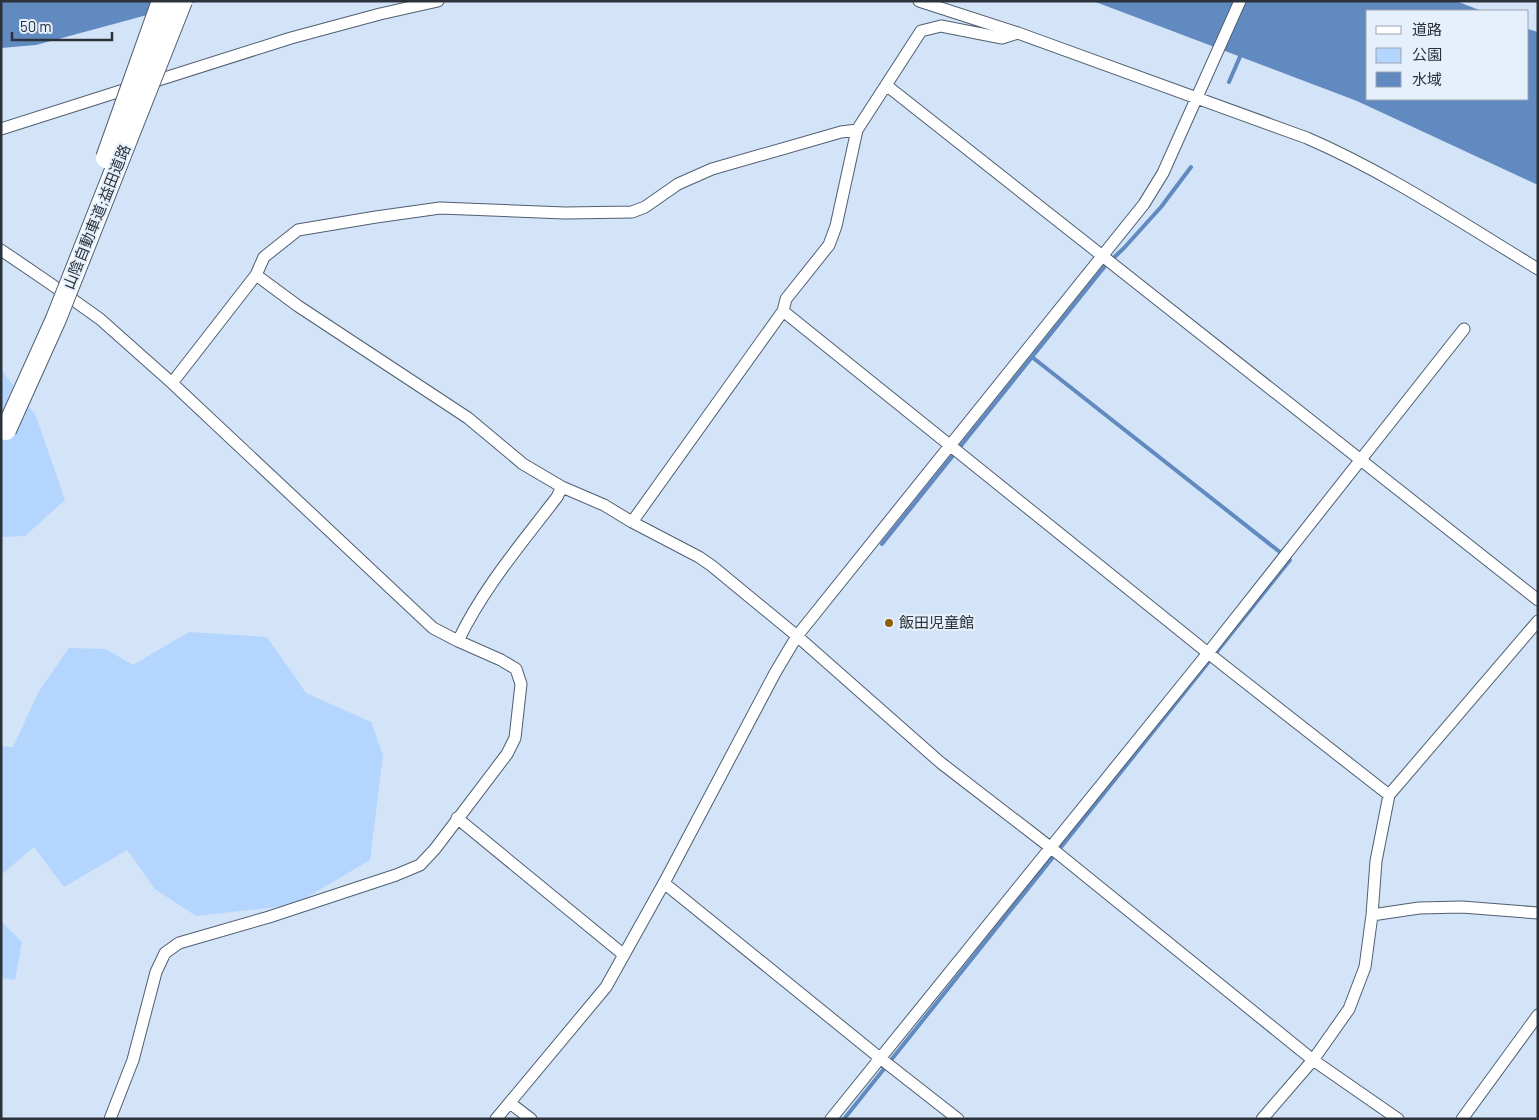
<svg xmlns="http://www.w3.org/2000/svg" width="1539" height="1120" font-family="Barlow,'Noto Sans JP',sans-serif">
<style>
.green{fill:#b4d5fe}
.water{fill:#608ac0}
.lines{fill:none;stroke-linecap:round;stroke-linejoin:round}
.stream{stroke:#608ac0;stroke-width:4}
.street-casing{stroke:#505e70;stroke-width:13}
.street{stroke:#fff;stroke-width:11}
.highway-bridge-casing{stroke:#505e70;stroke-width:22;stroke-linecap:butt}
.highway-bridge{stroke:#fff;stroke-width:20}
.poi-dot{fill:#8e5f07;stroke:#e6f0fd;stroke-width:2}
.labels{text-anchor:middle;stroke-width:4;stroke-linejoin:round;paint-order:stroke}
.street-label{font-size:15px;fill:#2c323a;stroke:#e6f0fd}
.poi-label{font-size:15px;fill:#2c323a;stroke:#e6f0fd;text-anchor:start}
</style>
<rect width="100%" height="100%" fill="#d3e4f9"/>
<path class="green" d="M 1,369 L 36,416 L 65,500 L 25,536 L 1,537 Z
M 189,632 L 267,637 L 306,693 L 371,722 L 383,755 L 370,860 L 294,905 L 196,916 L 155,889 L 127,850 L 64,887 L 34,847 L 1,875 L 1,746 L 13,747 L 39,691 L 69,648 L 106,649 L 133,665 Z
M 1,921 L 22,942 L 15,980 L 1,978 Z"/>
<path class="water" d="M 1,1 L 199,1 L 36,45 L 1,48 Z
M 1093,1 L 1456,1 L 1482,11 L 1368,11 L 1368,99 L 1528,99 L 1528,29 L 1538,32 L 1538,185 L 1357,101 Z"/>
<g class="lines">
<path class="stream" d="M 1229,82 L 1242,52
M 882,544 L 1032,357
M 844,1119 L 1290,560 L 1032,357 L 1105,266 L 1124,248 L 1161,207 L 1191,167"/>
<defs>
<path id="street" d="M 919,1 L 1018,33 L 1307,138 C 1388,173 1462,223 1538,269
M 149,83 L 291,38 L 380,14 L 438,1
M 886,85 L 1538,600
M 1,129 L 133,87
M 1,250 L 48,282 L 100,319 L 172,383 L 256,275 L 264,257 L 298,230 L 376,217 L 440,208 L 565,213 L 632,212 L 645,207 L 678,184 L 712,169 L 841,132 L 857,130
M 256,275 L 298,306 L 468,418 L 523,464 L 562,487 L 604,505 L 632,522 L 699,557 L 712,566 L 797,636 L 941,763 L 1050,847 L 1313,1060 L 1398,1119
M 783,311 L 1208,653 L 1389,795
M 632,522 L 783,311 L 786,299 L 829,245 L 836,226 L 857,130 L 921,31 L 941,26 L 1002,38 L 1018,33
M 458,641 C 483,588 522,543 557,497 L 562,487
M 457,818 L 624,955
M 664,883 L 880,1058 L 958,1119
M 1372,915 L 1419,908 L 1462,907 L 1538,913
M 510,1103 L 531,1119
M 110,1119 L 133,1060 L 156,972 L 165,953 L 179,943 L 269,917 L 396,875 L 420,865 L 435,849 L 507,754 L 515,738 L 521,684 L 516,669 L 501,660 L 458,641 L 433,628 L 172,383
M 496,1119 L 606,987 L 664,883 L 775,673 L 797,636 L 1144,204 L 1163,173 L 1240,1
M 831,1119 L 1208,653 L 1464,329
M 1262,1119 L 1313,1060 L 1349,1009 L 1365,967 L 1372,915 L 1376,861 L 1389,795 L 1538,621
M 1462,1119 L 1538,1015"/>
</defs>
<use href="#street" class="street-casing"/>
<use href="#street" class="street"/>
<defs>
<path id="highway-bridge" d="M 106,158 L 162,1
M 6,430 L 56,319 L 182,1"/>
</defs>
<use href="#highway-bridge" class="highway-bridge-casing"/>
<use href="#highway-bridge" class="highway-bridge"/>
</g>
<circle class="poi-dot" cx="889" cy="623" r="5"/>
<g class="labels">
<g class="street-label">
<text transform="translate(97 217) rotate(-68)" y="5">山陰自動車道;益田道路</text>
</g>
<g class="poi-label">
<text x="899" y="628">飯田児童館</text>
</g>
</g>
<rect width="1539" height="1120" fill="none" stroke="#2c323a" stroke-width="5"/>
<rect x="1366" y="10" width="162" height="90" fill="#e6f0fd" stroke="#9ca4af"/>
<rect x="1376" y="26" width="25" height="8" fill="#ffffff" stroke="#9ca4af"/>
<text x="1412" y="35" font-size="15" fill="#2c323a">道路</text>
<rect x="1376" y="48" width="25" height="15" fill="#b4d5fe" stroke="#9ca4af"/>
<text x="1412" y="60" font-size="15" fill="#2c323a">公園</text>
<rect x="1376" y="72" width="25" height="15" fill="#608ac0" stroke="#9ca4af"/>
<text x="1412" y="85" font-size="15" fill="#2c323a">水域</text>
<path d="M12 32v8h100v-8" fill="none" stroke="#2c323a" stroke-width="2.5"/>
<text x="20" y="32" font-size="15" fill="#2c323a" stroke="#e6f0fd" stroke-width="4" paint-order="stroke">50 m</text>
</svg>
